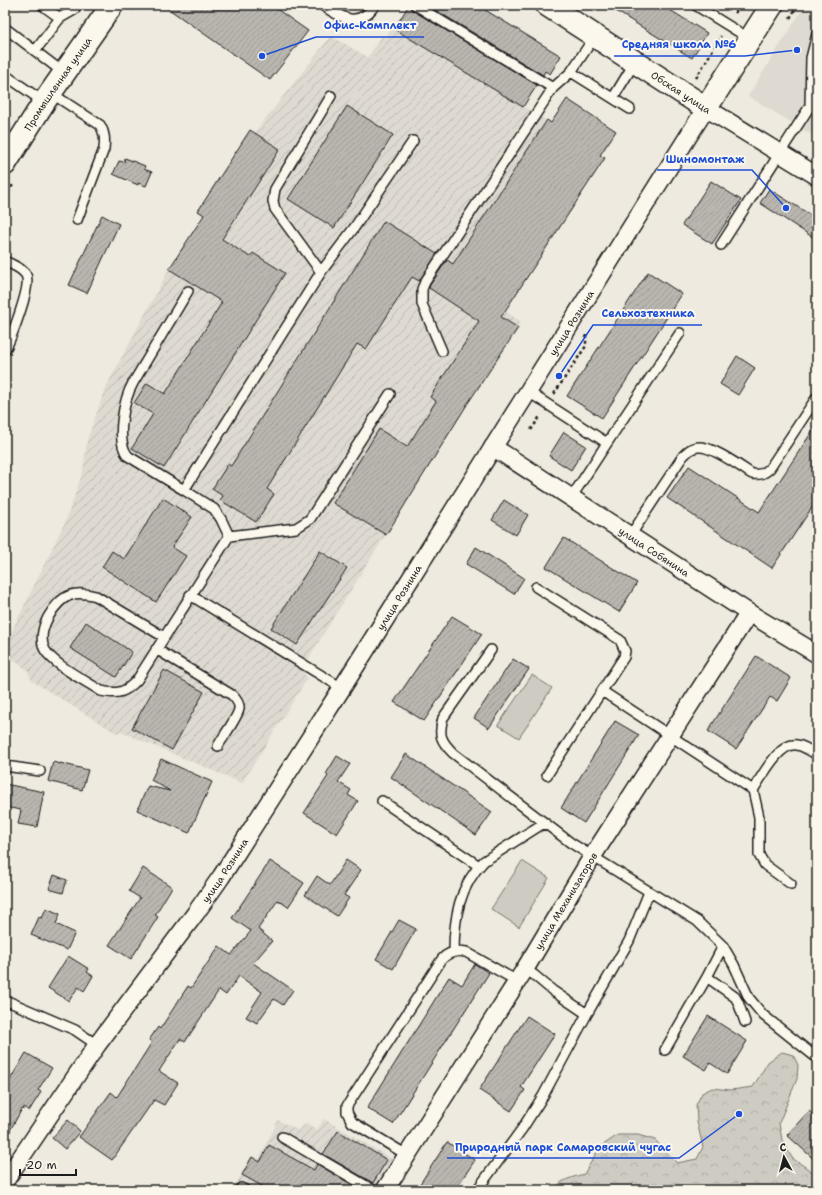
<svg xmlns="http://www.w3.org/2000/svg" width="822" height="1195" font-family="'Shantell Sans',sans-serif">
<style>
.built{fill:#dedad1}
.industrial{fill:url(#industrial-furrows)}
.green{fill:#ceccc2;stroke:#75746f}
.forest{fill:url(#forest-crowns);stroke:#75746f}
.building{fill:url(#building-hatch);stroke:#1c1c1c}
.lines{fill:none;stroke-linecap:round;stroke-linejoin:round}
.service-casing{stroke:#1c1c1c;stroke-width:12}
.minor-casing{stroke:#1c1c1c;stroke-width:20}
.secondary-casing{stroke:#1c1c1c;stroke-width:25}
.path{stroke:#1c1c1c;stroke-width:2.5;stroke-dasharray:3 3;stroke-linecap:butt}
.service{stroke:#fbf7ec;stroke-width:9}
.minor{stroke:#fbf7ec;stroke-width:17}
.secondary{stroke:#fbf7ec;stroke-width:22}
.labels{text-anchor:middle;stroke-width:4;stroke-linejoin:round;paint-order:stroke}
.street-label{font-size:10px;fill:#1c1c1c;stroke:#fbf7ec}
.leader{fill:none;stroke:#1d4ed8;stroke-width:1.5}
.callout-dot{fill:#1d4ed8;stroke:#fbf7ec;stroke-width:1.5}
.callout-label{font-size:11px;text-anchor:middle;font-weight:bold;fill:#1d4ed8;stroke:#fbf7ec;stroke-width:4;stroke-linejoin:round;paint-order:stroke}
</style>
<defs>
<pattern id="industrial-furrows" width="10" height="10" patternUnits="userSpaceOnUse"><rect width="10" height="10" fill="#dedad1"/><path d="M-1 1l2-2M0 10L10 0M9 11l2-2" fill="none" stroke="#bebab3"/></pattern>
<pattern id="forest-crowns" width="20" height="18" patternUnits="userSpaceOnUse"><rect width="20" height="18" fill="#ceccc2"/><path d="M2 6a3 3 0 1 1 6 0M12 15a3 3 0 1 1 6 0" fill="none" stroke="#b0afa6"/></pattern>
<pattern id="building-hatch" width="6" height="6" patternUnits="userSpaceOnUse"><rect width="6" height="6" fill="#b9b6af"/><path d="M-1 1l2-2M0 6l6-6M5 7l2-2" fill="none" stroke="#9e9c96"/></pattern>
</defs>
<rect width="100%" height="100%" fill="#eeeadf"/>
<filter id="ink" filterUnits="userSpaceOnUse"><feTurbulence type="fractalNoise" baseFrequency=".025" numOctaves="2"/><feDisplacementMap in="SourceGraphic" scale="8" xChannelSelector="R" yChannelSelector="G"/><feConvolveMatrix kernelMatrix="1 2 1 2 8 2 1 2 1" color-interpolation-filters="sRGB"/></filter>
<g filter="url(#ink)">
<path class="built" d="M 805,5 L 817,5 L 817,138 L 748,96 Z"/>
<path class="industrial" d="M 392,28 L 551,123 L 567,99 L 616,131 L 601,155 L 605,158 L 505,311 L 521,322 L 463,411 L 311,654 L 303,670 L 307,679 L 242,783 L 121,732 L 116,733 L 32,681 L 27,670 L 8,656 L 5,645 L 66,520 L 83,471 L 87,440 L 106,387 L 169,269 L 204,215 L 198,211 L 250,130 L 255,132 L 331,36 L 368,57 L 382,36 L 385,38 Z
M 324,1119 L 409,1169 L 395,1190 L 233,1190 L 251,1156 L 259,1159 L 278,1120 L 298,1130 L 306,1124 L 317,1130 Z"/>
<path class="green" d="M 532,675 L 552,688 L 519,738 L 498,725 Z
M 522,861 L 549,878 L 519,927 L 491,909 Z"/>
<path class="forest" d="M 782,1052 L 793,1055 L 798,1065 L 797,1079 L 779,1123 L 782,1140 L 792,1158 L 817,1175 L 817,1190 L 554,1190 C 559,1180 574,1177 584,1174 L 600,1147 L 618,1135 L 638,1135 L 655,1140 L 677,1163 L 697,1159 L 703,1147 L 697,1122 L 696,1105 L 702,1093 L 712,1088 L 731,1090 L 753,1087 L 768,1062 Z"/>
<path class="building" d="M 163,5 L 271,5 L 308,31 L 270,80 Z
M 409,5 L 412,10 L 537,85 L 523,107 L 394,29 Z
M 427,5 L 477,5 L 561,56 L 550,74 L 545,71 L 543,75 Z
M 606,5 L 662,5 L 707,33 L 692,58 Z
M 567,99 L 616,131 L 600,155 L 605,158 L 501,317 L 518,328 L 468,403 L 386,535 L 333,503 L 379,429 L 407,447 L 436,401 L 430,397 L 479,321 L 429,288 L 430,285 L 447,260 L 453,264 L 547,120 L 551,123 Z
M 347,106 L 393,135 L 334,228 L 288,199 Z
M 250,130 L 280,149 L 222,239 L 250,257 L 253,253 L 285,273 L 164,468 L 132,448 L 153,414 L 134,403 L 147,383 L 165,394 L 222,302 L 169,269 L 204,215 L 198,211 Z
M 125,158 L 145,166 L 144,169 L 152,172 L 146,186 L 138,183 L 138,185 L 113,174 L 119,161 L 124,162 Z
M 711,181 L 741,200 L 712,244 L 682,225 Z
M 769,189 L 817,219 L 817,240 L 760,203 Z
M 102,215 L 119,224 L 87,293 L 69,285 Z
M 384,221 L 437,254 L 419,281 L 412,277 L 366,349 L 357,344 L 267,489 L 274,494 L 256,522 L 220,500 L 223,496 L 212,489 L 228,464 L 231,466 Z
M 648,272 L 682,294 L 602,418 L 567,396 Z
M 737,356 L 755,368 L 738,395 L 720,384 Z
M 817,424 L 817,500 L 772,568 L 667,498 L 689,466 L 759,512 Z
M 564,432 L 586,446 L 571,470 L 549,456 Z
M 163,498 L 192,517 L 172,547 L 186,556 L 156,602 L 102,567 L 112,551 L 124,559 Z
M 504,500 L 528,515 L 516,535 L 492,520 Z
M 564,538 L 637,583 L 619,612 L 546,567 Z
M 476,547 L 524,578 L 514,594 L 466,564 Z
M 320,551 L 347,568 L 297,645 L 271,628 Z
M 452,616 L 482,634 L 424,721 L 394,702 Z
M 86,622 L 132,652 L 116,677 L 70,648 Z
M 756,656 L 791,678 L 777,701 L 770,697 L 736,749 L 708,731 Z
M 513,659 L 529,669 L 489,728 L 474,718 Z
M 164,670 L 204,692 L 172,750 L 132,728 Z
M 615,721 L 639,735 L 584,823 L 561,808 Z
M 406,754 L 492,812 L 476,835 L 391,777 Z
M 337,756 L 350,764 L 338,782 L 351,790 L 348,795 L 358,801 L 337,834 L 304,813 L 328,776 L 326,774 Z
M 161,759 L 212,782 L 189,833 L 137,810 L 148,786 L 170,791 L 151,780 Z
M 53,762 L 60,764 L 60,763 L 88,770 L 82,790 L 48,781 Z
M 5,784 L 44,792 L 37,827 L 18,824 L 21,810 L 5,807 Z
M 346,860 L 361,870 L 344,895 L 349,898 L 337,916 L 305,895 L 317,876 L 330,885 Z
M 270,861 L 304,883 L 288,907 L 278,900 L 258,929 L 272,941 L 253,963 L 293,990 L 283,1005 L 274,999 L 257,1023 L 246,1017 L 262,992 L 239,976 L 226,995 L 219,990 L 185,1042 L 180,1039 L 159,1071 L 178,1083 L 164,1105 L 154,1100 L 112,1160 L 79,1137 L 111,1092 L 117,1097 L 152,1042 L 149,1040 L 158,1027 L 160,1029 L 188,986 L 191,988 L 219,946 L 231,955 L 251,931 L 232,918 Z
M 143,868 L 172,887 L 155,915 L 158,917 L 131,959 L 109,945 L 140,898 L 129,891 Z
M 54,875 L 67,880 L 63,893 L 49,889 Z
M 46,908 L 60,914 L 56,924 L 75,933 L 67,950 L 31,935 L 39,917 L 42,918 Z
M 399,920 L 416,929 L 393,969 L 376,959 Z
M 68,956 L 89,969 L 87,972 L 93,976 L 84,991 L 78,987 L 69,1001 L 48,988 Z
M 475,964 L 489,973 L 393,1124 L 367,1108 L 449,977 L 462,985 Z
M 527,1016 L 555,1034 L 521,1087 L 525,1090 L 511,1111 L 479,1090 Z
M 708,1016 L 747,1041 L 727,1074 L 710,1063 L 706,1070 L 683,1056 Z
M 26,1053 L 52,1068 L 38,1090 L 41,1092 L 29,1111 L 24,1107 L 23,1110 L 22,1109 L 5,1139 L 5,1088 Z
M 809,1111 L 817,1118 L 817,1162 L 787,1135 Z
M 68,1120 L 80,1131 L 65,1149 L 52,1138 Z
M 338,1131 L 387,1160 L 373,1183 L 323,1154 Z
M 447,1142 L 475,1160 L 455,1190 L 416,1190 Z
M 269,1145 L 314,1170 L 317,1164 L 361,1190 L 269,1190 L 242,1175 L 252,1157 L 260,1162 Z"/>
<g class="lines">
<defs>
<path id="service" d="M 42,5 L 60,18 L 74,10 L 77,5
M 322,5 C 342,18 358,29 375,5
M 415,5 L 553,88
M 695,5 L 750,39
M 5,28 L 64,73
M 35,51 L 60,18
M 571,72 L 630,109
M 5,75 L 44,102
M 51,93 L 100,125 C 105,133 105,140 104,149 L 77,220
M 613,98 L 635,62
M 721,245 L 810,106 L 811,58 L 817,34
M 5,261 C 12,265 22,268 26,275 C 32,286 11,338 5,350
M 321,272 L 354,228 L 413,141
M 442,351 L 422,304 L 422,289 L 425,282 L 553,88 L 571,72 L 595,36
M 527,391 L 607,443 L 571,498
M 607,443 L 680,333
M 184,490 L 128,456 C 115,441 124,399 133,383 L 188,291
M 229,536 L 221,519 L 214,509 L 184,490 L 321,272 L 275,209 L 273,201 L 275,189 L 331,96
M 630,536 L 683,456 C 688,451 692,447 699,447 C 712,446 741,467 752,474 C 760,475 764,474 770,468 L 817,397
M 536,587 L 620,640 L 625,651 L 624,657 L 547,775
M 190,595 L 342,688
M 164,637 L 96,596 C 88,594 79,592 71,595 C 54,600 35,632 45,650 C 54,665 86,681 101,691 C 118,695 126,692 137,680 L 229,536 L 296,528 L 310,519 L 390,394
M 156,649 L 232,695 C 236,699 240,704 239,709 C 238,717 222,738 218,746
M 491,650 L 443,718 C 438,735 441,741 453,753 L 571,843 L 697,921 L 723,946 L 734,965 L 749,998 L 763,1015 L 817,1058
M 602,691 L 753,790 C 762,777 779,742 797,745 C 804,746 811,751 817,755
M 5,766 L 40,771
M 753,790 L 759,817 L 759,855 L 765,865 L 791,884
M 382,801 L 479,866
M 454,952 C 454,918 459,886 484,861 L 544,823
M 525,969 L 534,975 L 553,991 L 587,1014
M 707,977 L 735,997 L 738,1002 L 745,1022
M 5,1000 L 75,1030 L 97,1045
M 665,1050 L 707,977 L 723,946
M 282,1137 L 373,1190
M 407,1155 L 352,1122 L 347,1112 L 347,1106 L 442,959 C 449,952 456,950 466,952 L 517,981
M 241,1188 L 245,1190
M 477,1190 L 522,1129 L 543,1096 L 587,1014 L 629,941 L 649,892"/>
<g id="minor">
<path id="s1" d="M 493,447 L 749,613 L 817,654"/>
<path id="s2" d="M 7,1178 L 97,1045 L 195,914 L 221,877 L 342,688 L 706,108 L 817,176"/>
<path id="s3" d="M 385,1190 L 525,969 L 592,857 L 749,613"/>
</g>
<g id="secondary">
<path d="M 547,5 L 706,108 L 772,5"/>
<path id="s4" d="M 5,164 L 44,102 L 112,5"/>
</g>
</defs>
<use href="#service" class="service-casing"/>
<use href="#minor" class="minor-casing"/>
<use href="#secondary" class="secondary-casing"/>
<path class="path" d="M 132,10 L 136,5
M 735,13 L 740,5
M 790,18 L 798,5
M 696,78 L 721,36
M 5,198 L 14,183
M 554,394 L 586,346 L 586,335
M 531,430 L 541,415"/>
<use href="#service" class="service"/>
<use href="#minor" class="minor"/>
<use href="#secondary" class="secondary"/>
</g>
</g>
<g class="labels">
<g class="street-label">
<text dy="4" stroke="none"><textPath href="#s4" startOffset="96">Промышленная улица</textPath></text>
<text transform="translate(681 92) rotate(33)" y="4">Обская улица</text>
<text dy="4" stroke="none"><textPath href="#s2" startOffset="1025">улица Рознина</textPath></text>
<text dy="4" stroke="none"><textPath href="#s1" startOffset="192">улица Собянина</textPath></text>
<text dy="4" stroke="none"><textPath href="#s2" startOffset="701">улица Рознина</textPath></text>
<text dy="4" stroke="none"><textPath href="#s2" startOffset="377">улица Рознина</textPath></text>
<text dy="4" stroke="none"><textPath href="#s3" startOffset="341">улица Механизаторов</textPath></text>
</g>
</g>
<path class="leader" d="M262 56L316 37H424M797 50L745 56H614M786 208L752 170H657M559 376L593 325H702M739 1114L679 1158H447"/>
<g class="callout-dot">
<circle cx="262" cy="56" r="4"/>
<circle cx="797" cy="50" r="4"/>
<circle cx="786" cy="208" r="4"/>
<circle cx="559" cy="376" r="4"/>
<circle cx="739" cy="1114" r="4"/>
</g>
<g class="callout-label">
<text x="370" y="29">Офис-Комплект</text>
<text x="679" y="48">Средняя школа №6</text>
<text x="705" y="163">Шиномонтаж</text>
<text x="648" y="317">Сельхозтехника</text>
<text x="563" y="1151">Природный парк Самаровский чугас</text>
</g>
<rect width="822" height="1195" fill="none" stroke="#fbf7ec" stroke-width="20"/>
<rect x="10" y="10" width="802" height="1175" fill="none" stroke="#1c1c1c" stroke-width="1.5" filter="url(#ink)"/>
<g transform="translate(784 1157) rotate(353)" stroke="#fbf7ec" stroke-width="3" paint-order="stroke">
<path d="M0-3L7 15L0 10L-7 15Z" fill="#1c1c1c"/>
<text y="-6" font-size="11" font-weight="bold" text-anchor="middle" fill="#1c1c1c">С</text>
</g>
<path d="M20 1169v6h56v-6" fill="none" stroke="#1c1c1c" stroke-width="2"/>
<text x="26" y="1169" font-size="12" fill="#1c1c1c" stroke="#fbf7ec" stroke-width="3" paint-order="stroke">20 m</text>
</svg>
